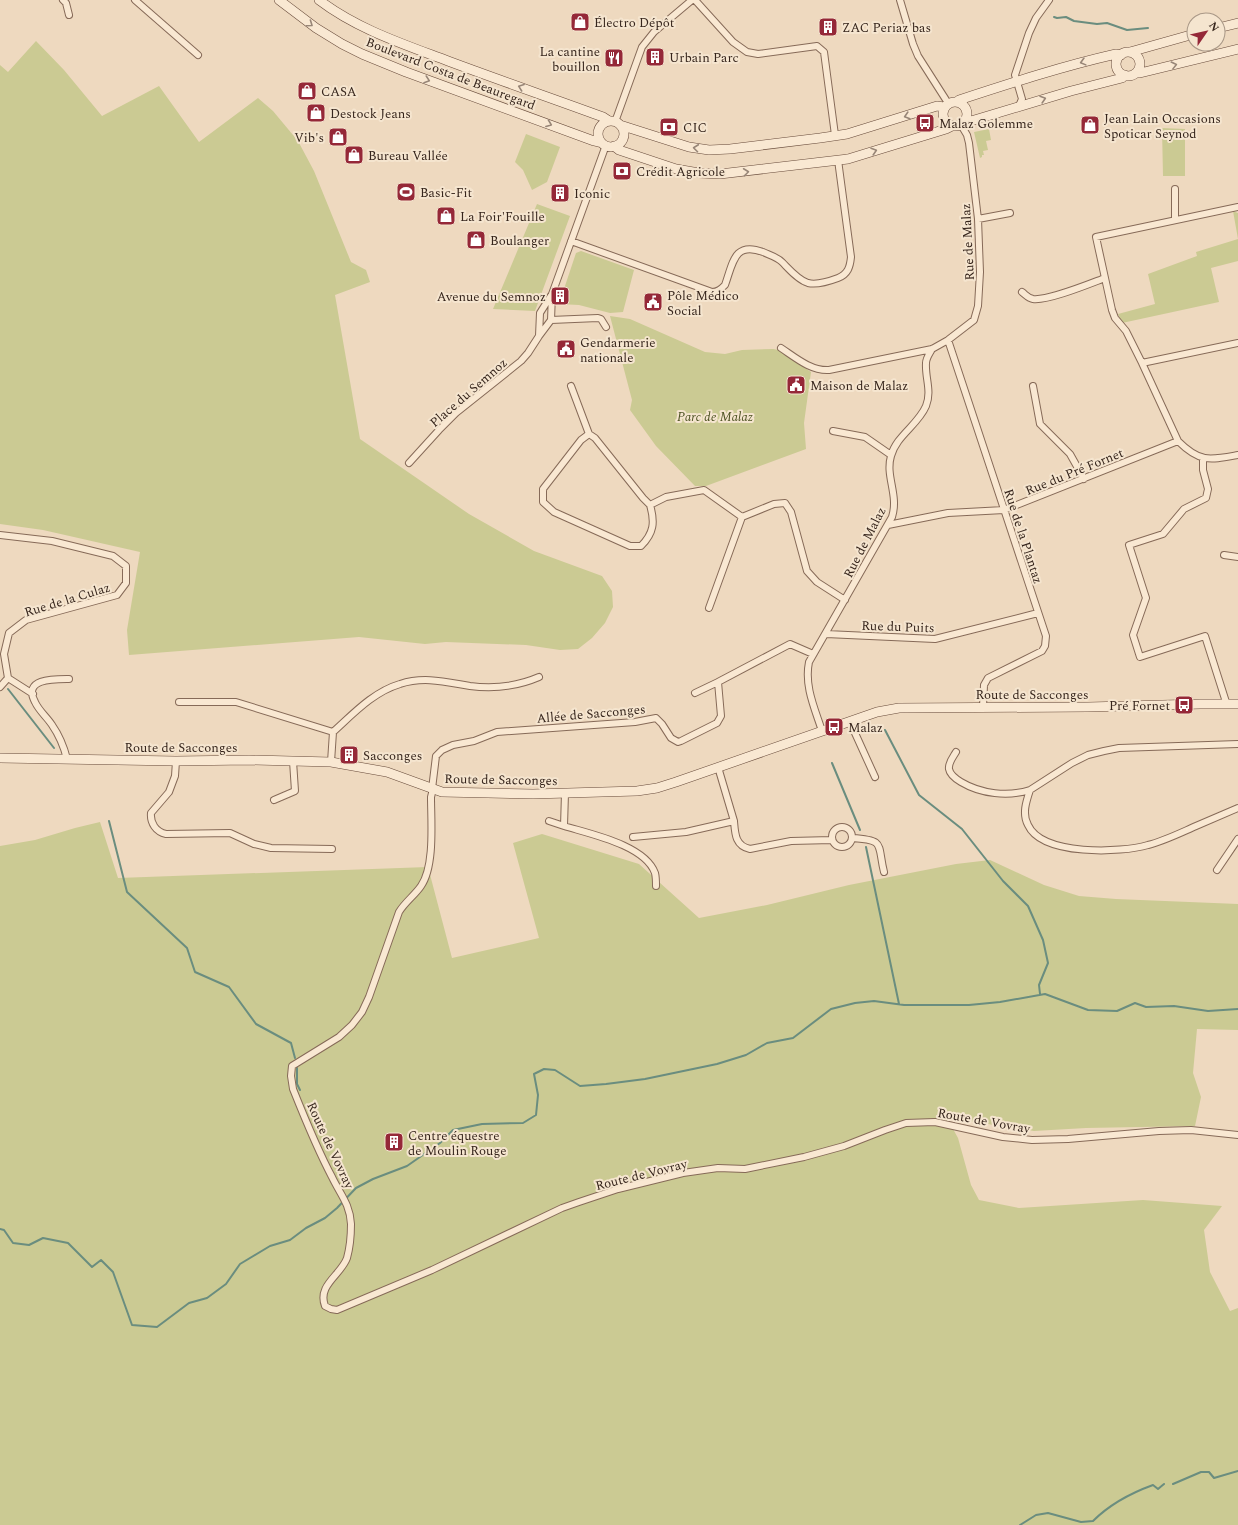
<svg xmlns="http://www.w3.org/2000/svg" width="1238" height="1525" font-family="Spectral,serif">
<style>
.green{fill:#cbca93}
.lines{fill:none;stroke-linecap:round;stroke-linejoin:round}
.stream{stroke:#6a8d7f;stroke-width:2}
.street-casing{stroke:#866a58;stroke-width:8}
.secondary-casing{stroke:#684b3b;stroke-width:10}
.street{stroke:#f9e8d2;stroke-width:6}
.secondary{stroke:#f9e8d2;stroke-width:9}
.oneway{stroke:#988677}
.labels{text-anchor:middle;stroke-width:4;stroke-linejoin:round;paint-order:stroke}
.poi-label{font-size:13px;fill:#36251c;stroke:#f5e5cf;text-anchor:start}
.street-label{font-size:13px;fill:#36251c;stroke:#f5e5cf}
.park-label{font-size:13px;font-style:italic;fill:#4d5223;stroke:#f5e5cf}
</style>
<rect width="100%" height="100%" fill="#eed9bf"/>
<path class="green" d="M 36,41 L 64,70 L 102,116 L 159,86 L 199,142 L 258,98 L 273,111 L 298,141 L 314,171 L 351,262 L 366,270 L 370,282 L 335,295 L 360,439 L 469,514 L 534,551 L 602,576 L 612,591 L 613,607 L 605,623 L 592,638 L 578,649 L 560,650 L 526,645 L 446,642 L 425,644 L 359,637 L 129,655 L 127,630 L 140,552 L 43,530 L 0,524 L 0,65 L 8,72 Z
M 1162,128 L 1185,129 L 1185,176 L 1163,176 Z
M 989,129 L 991,140 L 986,141 L 988,150 L 983,151 L 984,155 L 982,155 L 982,157 L 980,158 L 974,132 Z
M 526,134 L 560,147 L 547,182 L 532,190 L 523,170 L 515,162 Z
M 537,204 L 570,216 L 535,311 L 493,309 Z
M 1233,211 L 1238,213 L 1238,261 L 1211,268 L 1219,302 L 1122,323 L 1118,314 L 1155,304 L 1148,274 L 1197,256 L 1196,252 L 1238,239 Z
M 581,251 L 634,270 L 623,312 L 610,313 L 579,305 L 559,304 L 576,253 Z
M 610,316 L 630,319 L 705,352 L 725,354 L 742,350 L 773,349 L 779,350 L 811,372 L 804,423 L 806,449 L 706,486 L 695,486 L 656,446 L 630,410 L 632,400 Z
M 100,822 L 118,878 L 428,867 L 452,958 L 539,938 L 513,843 L 542,834 L 639,864 L 699,918 L 767,905 L 849,885 L 956,864 L 990,860 L 1044,885 L 1079,896 L 1116,899 L 1238,904 L 1238,1030 L 1197,1029 L 1193,1073 L 1201,1097 L 1195,1126 L 1086,1128 L 1034,1131 L 947,1118 L 958,1138 L 971,1185 L 979,1200 L 1019,1208 L 1143,1200 L 1222,1206 L 1204,1230 L 1210,1272 L 1230,1311 L 1238,1308 L 1238,1525 L 0,1525 L 0,846 L 35,840 L 75,828 Z"/>
<g class="lines">
<path class="stream" d="M 1054,17 L 1057,18 L 1066,17 L 1074,21 L 1097,24 L 1107,23 L 1127,30 L 1148,28
M 8,689 L 54,748
M 885,730 L 919,795 L 962,829 L 1003,881 L 1028,906 L 1043,940 L 1048,963 L 1039,985 L 1040,994
M 832,763 L 860,830
M 109,821 L 127,892 L 187,948 L 195,972 L 229,987 L 256,1024 L 291,1043 L 295,1058
M 866,847 L 899,1004
M 297,1068 L 297,1084 L 300,1090
M 0,1229 L 4,1230 L 13,1243 L 29,1245 L 43,1238 L 68,1243 L 92,1267 L 101,1260 L 113,1272 L 132,1325 L 157,1327 L 189,1303 L 207,1298 L 226,1284 L 240,1264 L 270,1246 L 290,1240 L 306,1228 L 325,1218 L 337,1208 L 356,1188 L 373,1179 L 407,1166 L 440,1143 L 453,1130 L 482,1124 L 523,1123 L 536,1115 L 538,1095 L 534,1074 L 544,1069 L 555,1070 L 580,1086 L 606,1084 L 645,1079 L 717,1064 L 746,1055 L 767,1043 L 793,1038 L 831,1009 L 855,1003 L 874,1001 L 904,1005 L 969,1005 L 1000,1002 L 1045,994 L 1088,1010 L 1117,1011 L 1135,1003 L 1146,1007 L 1174,1006 L 1208,1011 L 1238,1009
M 1173,1484 L 1201,1472 L 1209,1472 L 1214,1478 L 1238,1471
M 1020,1525 L 1036,1515 L 1048,1513 L 1081,1522 L 1093,1521 C 1110,1504 1131,1493 1153,1485 L 1158,1489 L 1164,1484"/>
<defs>
<path id="street" d="M 63,0 L 66,3 L 69,15
M 135,0 L 198,55
M 695,0 L 733,42 L 747,52 L 758,54 L 817,46 L 824,52 L 835,135
M 900,0 L 913,44 L 918,56 L 948,103
M 1019,106 L 1022,99 L 1015,75 L 1029,33 L 1036,18 L 1049,0
M 615,122 L 642,47 L 654,32 L 692,0
M 1175,189 L 1175,219
M 978,219 L 1010,213
M 571,241 L 712,292 C 718,292 721,289 725,285 C 733,263 734,241 763,252 C 769,255 777,257 782,262 C 789,269 798,280 808,283 C 816,285 830,281 838,278 C 848,274 850,267 851,257 L 838,160
M 1105,278 L 1096,237 L 1238,207
M 1022,292 C 1026,295 1028,298 1033,299 C 1048,301 1089,284 1105,278 L 1112,310 L 1115,318 L 1126,331 L 1142,363 L 1178,441
M 552,294 L 551,320 L 539,336 L 540,313 L 552,294 L 606,145
M 551,320 L 598,318 L 601,319 L 606,327
M 948,340 L 1046,636 L 1045,646 L 1042,651 L 988,678 L 984,685 L 983,707
M 781,348 C 796,358 811,371 829,370 L 932,349 L 948,340 L 974,320 L 978,306 L 980,272 L 978,219 L 969,143 L 967,135 L 961,125
M 1142,363 L 1238,343
M 571,386 L 589,434 L 595,438 L 643,498 L 650,505 L 666,497 L 704,490 L 742,517
M 1033,386 L 1040,424 L 1070,454 L 1084,479
M 833,431 L 865,437 L 891,455
M 589,434 L 581,440 L 543,489 L 543,502 L 554,512 L 630,546 L 641,546 C 654,533 655,522 650,505
M 1203,458 L 1203,470 L 1208,489 L 1206,498 L 1184,509 L 1163,534 L 1129,545 L 1146,598 L 1133,635 L 1140,657 L 1205,636 L 1226,702
M 409,463 L 439,430 L 456,413 L 521,361 L 528,353 L 539,336
M 742,517 L 774,504 L 785,503 L 791,512 L 807,571 L 817,582 L 845,600
M 888,525 L 948,513 L 1004,510 L 1178,441 C 1200,463 1210,460 1238,455
M 0,535 L 52,541 L 113,556 L 126,566 L 126,583 L 117,595 L 26,620 L 9,633 L 4,654 L 8,678 L 33,694
M 1224,555 L 1238,557
M 709,608 L 742,517
M 826,634 L 935,639 L 1038,613
M 0,687 L 8,678
M 695,693 L 718,682
M 179,702 L 236,702 L 333,732
M 850,722 L 875,777
M 822,731 C 815,709 804,686 809,662 L 892,517 C 899,495 885,476 891,456 C 896,436 918,425 926,406 C 932,391 925,378 926,363 C 926,358 930,353 932,349
M 1238,744 L 1119,748 L 1104,751 L 1088,755 L 1072,763 L 1030,790 C 1026,802 1022,814 1028,825 C 1042,856 1121,853 1148,845 C 1164,841 1180,833 1196,826 C 1210,820 1224,814 1238,808
M 956,752 C 953,757 948,763 949,769 C 950,775 956,779 961,782 C 981,794 1008,797 1030,790
M 67,759 C 64,747 59,735 52,725 C 47,717 39,711 35,702 C 22,678 55,679 69,679
M 176,761 L 175,776 L 169,792 L 151,813 C 150,823 156,832 166,834 L 230,833 L 254,844 L 271,848 L 332,849
M 331,762 L 333,732 C 353,714 373,692 400,684 C 424,676 446,682 470,686 C 493,689 518,686 539,677
M 432,789 L 436,756 L 442,750 L 453,745 L 474,741 L 497,732 L 635,722 L 656,718 L 662,724 L 671,738 L 678,742 L 681,741 L 717,723 L 721,716 L 718,682 L 790,644 L 813,654
M 433,789 L 431,797 C 431,821 435,866 421,886 C 415,895 405,902 399,912 L 369,997 L 362,1012 L 352,1025 L 339,1037 L 292,1066 L 291,1076 L 293,1089 C 305,1119 317,1149 332,1177 C 340,1194 350,1204 351,1224 C 351,1236 350,1247 347,1258 C 341,1275 317,1285 325,1306 L 331,1309 L 337,1310 L 432,1270 L 562,1208 L 579,1202 L 618,1189 L 683,1173 L 718,1168 L 745,1169 L 804,1157 L 844,1146 L 885,1130 L 906,1123 L 935,1122 L 1003,1137 L 1032,1140 L 1068,1139 L 1159,1131 L 1191,1130 L 1238,1135
M 565,793 L 564,826 C 590,834 645,845 655,873 C 656,877 656,882 656,886
M 274,800 L 295,791 L 293,761
M 549,821 L 564,826
M 734,821 C 735,833 735,846 750,849 L 791,841 L 832,840
M832 837a10 10 0 1 1 20 0a10 10 0 1 1-20 0Z
M 633,837 L 686,832 L 734,821 L 718,767
M 852,838 C 886,840 877,844 884,872
M 1217,870 L 1238,839"/>
<path id="secondary" d="M 279,0 L 316,28 L 342,44 L 362,54 L 406,72 L 594,141 L 602,143
M 319,0 C 357,29 403,44 448,61 C 499,80 551,98 603,117 L 609,121
M 1218,28 L 1238,23
M 1130,52 L 1194,34
M1116 64a12 12 0 1 1 24 0a12 12 0 1 1-24 0Z
M 1136,73 L 1140,73 L 1238,49
M943 114a12 12 0 1 1 24 0a12 12 0 1 1-24 0Z
M 958,102 L 959,100 C 1011,83 1063,66 1116,54 L 1121,55
M 965,120 L 971,121 L 1071,91 L 1122,78 L 1125,75
M598 134a13 13 0 1 1 26 0a13 13 0 1 1-26 0Z
M 620,125 L 689,147 L 709,150 L 730,149 L 820,138 L 847,134 L 937,106 L 944,107
M 614,146 L 619,150 L 676,169 L 699,173 L 720,174 L 848,159 L 946,129 L 952,126
M 0,758 L 176,761 L 249,760 L 331,762 L 387,772 L 442,792 L 533,794 L 637,791 L 657,788 L 676,782 L 877,712 L 899,708 L 1088,707 L 1200,704 L 1238,704"/>
</defs>
<use href="#street" class="street-casing"/>
<use href="#secondary" class="secondary-casing"/>
<use href="#street" class="street"/>
<use href="#secondary" class="secondary"/>
</g>
<defs><path id="oneway-chevron" d="M-2-3.5L2.5 0L-2 3.5" fill="none" stroke-width="1.6" stroke-linecap="round" stroke-linejoin="round"/></defs>
<g class="oneway">
<use href="#oneway-chevron" transform="translate(310 24) rotate(35)"/>
<use href="#oneway-chevron" transform="translate(1083 62) rotate(165)"/>
<use href="#oneway-chevron" transform="translate(1174 65) rotate(-14)"/>
<use href="#oneway-chevron" transform="translate(427 80) rotate(19)"/>
<use href="#oneway-chevron" transform="translate(521 87) rotate(-160)"/>
<use href="#oneway-chevron" transform="translate(1043 99) rotate(-17)"/>
<use href="#oneway-chevron" transform="translate(907 116) rotate(163)"/>
<use href="#oneway-chevron" transform="translate(549 124) rotate(21)"/>
<use href="#oneway-chevron" transform="translate(696 148) rotate(-173)"/>
<use href="#oneway-chevron" transform="translate(874 151) rotate(-17)"/>
<use href="#oneway-chevron" transform="translate(746 172) rotate(-7)"/>
</g>
<defs>
<symbol id="shop-square" viewBox="-11 -11 22 22"><rect x="-9" y="-9" width="18" height="18" rx="4" fill="#952838" stroke="#f5e5cf"/><path d="M-5-2.5h2.3a2.7 3.5 0 0 1 5.4 0H5L5.5 6h-11ZM-1.5-2.5h3a1.5 2.3 0 0 0-3 0Z" fill="#fff"/></symbol>
<symbol id="building-square" viewBox="-11 -11 22 22"><rect x="-9" y="-9" width="18" height="18" rx="4" fill="#952838" stroke="#f5e5cf"/><path d="M-4-6H4V6H1V3H-1V6H-4ZM-2.5-4.3h1.7v1.8h-1.7ZM.8-4.3h1.7v1.8H.8ZM-2.5-1h1.7V.8h-1.7ZM.8-1h1.7V.8H.8Z" fill="#fff"/></symbol>
<symbol id="restaurant-square" viewBox="-11 -11 22 22"><rect x="-9" y="-9" width="18" height="18" rx="4" fill="#952838" stroke="#f5e5cf"/><path d="M-5-6h1v4h1v-4h1v4h1v-4h1v5L-1.5 .5V6h-2V.5L-5-1ZM5-6V6H3V1.5H1.5Q1.5-4 5-6Z" fill="#fff"/></symbol>
<symbol id="bus-square" viewBox="-11 -11 22 22"><rect x="-9" y="-9" width="18" height="18" rx="4" fill="#952838" stroke="#f5e5cf"/><path d="M-5-6H5V4H4V6H2V4H-2V6H-4V4H-5ZM-3.5-4V0h7V-4ZM-3.5 1.2v1.5H-2V1.2ZM2 1.2v1.5H3.5V1.2Z" fill="#fff"/></symbol>
<symbol id="bank-square" viewBox="-11 -11 22 22"><rect x="-9" y="-9" width="18" height="18" rx="4" fill="#952838" stroke="#f5e5cf"/><path d="M-6-4H6V4H-6ZM0-2.3a2.3 2.3 0 1 0 0 4.6a2.3 2.3 0 1 0 0-4.6Z" fill="#fff"/></symbol>
<symbol id="stadium-square" viewBox="-11 -11 22 22"><rect x="-9" y="-9" width="18" height="18" rx="4" fill="#952838" stroke="#f5e5cf"/><path d="M0-5a6.5 5 0 1 0 0 10a6.5 5 0 1 0 0-10ZM-3.5-1.8h7v3.6h-7Z" fill="#fff"/></symbol>
<symbol id="civic-square" viewBox="-11 -11 22 22"><rect x="-9" y="-9" width="18" height="18" rx="4" fill="#952838" stroke="#f5e5cf"/><path d="M-.6-6.5H3V-4.5H.6V-3L4-1V1h2V6H-6V1h2V-1L-.6-3ZM-1.2 2.5V6h2.4V2.5Z" fill="#fff"/></symbol>
</defs>
<g fill-rule="evenodd">
<use href="#shop-square" x="569" y="11" width="22" height="22"/>
<use href="#building-square" x="817" y="16" width="22" height="22"/>
<use href="#building-square" x="644" y="46" width="22" height="22"/>
<use href="#restaurant-square" x="603" y="47" width="22" height="22"/>
<use href="#shop-square" x="296" y="80" width="22" height="22"/>
<use href="#shop-square" x="305" y="102" width="22" height="22"/>
<use href="#bus-square" x="914" y="112" width="22" height="22"/>
<use href="#shop-square" x="1079" y="114" width="22" height="22"/>
<use href="#bank-square" x="658" y="116" width="22" height="22"/>
<use href="#shop-square" x="327" y="126" width="22" height="22"/>
<use href="#shop-square" x="343" y="144" width="22" height="22"/>
<use href="#bank-square" x="611" y="160" width="22" height="22"/>
<use href="#stadium-square" x="395" y="181" width="22" height="22"/>
<use href="#building-square" x="549" y="182" width="22" height="22"/>
<use href="#shop-square" x="435" y="205" width="22" height="22"/>
<use href="#shop-square" x="465" y="229" width="22" height="22"/>
<use href="#building-square" x="549" y="285" width="22" height="22"/>
<use href="#civic-square" x="642" y="291" width="22" height="22"/>
<use href="#civic-square" x="555" y="338" width="22" height="22"/>
<use href="#civic-square" x="785" y="374" width="22" height="22"/>
<use href="#bus-square" x="1173" y="694" width="22" height="22"/>
<use href="#bus-square" x="823" y="716" width="22" height="22"/>
<use href="#building-square" x="338" y="744" width="22" height="22"/>
<use href="#building-square" x="383" y="1131" width="22" height="22"/>
</g>
<g class="labels">
<g class="poi-label">
<text x="594" y="27">Électro Dépôt</text>
<text x="842" y="32">ZAC Periaz bas</text>
<text x="600" y="56" text-anchor="end">La cantine<tspan x="600" dy="15">bouillon</tspan></text>
<text x="669" y="62">Urbain Parc</text>
<text x="321" y="96">CASA</text>
<text x="330" y="118">Destock Jeans</text>
<text x="1104" y="123">Jean Lain Occasions<tspan x="1104" dy="15">Spoticar Seynod</tspan></text>
<text x="939" y="128">Malaz Golemme</text>
<text x="683" y="132">CIC</text>
<text x="324" y="142" text-anchor="end">Vib's</text>
<text x="368" y="160">Bureau Vallée</text>
<text x="636" y="176">Crédit Agricole</text>
<text x="420" y="197">Basic-Fit</text>
<text x="574" y="198">Iconic</text>
<text x="460" y="221">La Foir'Fouille</text>
<text x="490" y="245">Boulanger</text>
<text x="667" y="300">Pôle Médico<tspan x="667" dy="15">Social</tspan></text>
<text x="546" y="301" text-anchor="end">Avenue du Semnoz</text>
<text x="580" y="347">Gendarmerie<tspan x="580" dy="15">nationale</tspan></text>
<text x="810" y="390">Maison de Malaz</text>
<text x="1170" y="710" text-anchor="end">Pré Fornet</text>
<text x="848" y="732">Malaz</text>
<text x="363" y="760">Sacconges</text>
<text x="408" y="1140">Centre équestre<tspan x="408" dy="15">de Moulin Rouge</tspan></text>
</g>
<g class="street-label">
<text transform="translate(451 73) rotate(21)" y="5">Boulevard Costa de Beauregard</text>
<text transform="translate(967 242) rotate(-93)" y="5">Rue de Malaz</text>
<text transform="translate(468 392) rotate(-41)" y="5">Place du Semnoz</text>
<text transform="translate(1074 471) rotate(-22)" y="5">Rue du Pré Fornet</text>
<text transform="translate(1024 536) rotate(72)" y="5">Rue de la Plantaz</text>
<text transform="translate(864 542) rotate(-63)" y="5">Rue de Malaz</text>
<text transform="translate(67 599) rotate(-17)" y="5">Rue de la Culaz</text>
<text transform="translate(898 626) rotate(2)" y="5">Rue du Puits</text>
<text x="1032" y="699">Route de Sacconges</text>
<text transform="translate(591 713) rotate(-5)" y="5">Allée de Sacconges</text>
<text x="181" y="752">Route de Sacconges</text>
<text transform="translate(501 779) rotate(1)" y="5">Route de Sacconges</text>
<text transform="translate(984 1120) rotate(10)" y="5">Route de Vovray</text>
<text transform="translate(331 1145) rotate(65)" y="5">Route de Vovray</text>
<text transform="translate(641 1174) rotate(-14)" y="5">Route de Vovray</text>
</g>
<g class="park-label">
<text x="715" y="421">Parc de Malaz</text>
</g>
</g>
<g transform="translate(1206 32) rotate(56)"><circle r="19" fill="#f5e5cf" stroke="#a99887"/>
<path d="M0-3L7 15L0 10L-7 15Z" fill="#952838"/>
<text y="-6" font-size="11" font-weight="bold" text-anchor="middle" fill="#36251c">N</text>
</g>
</svg>
